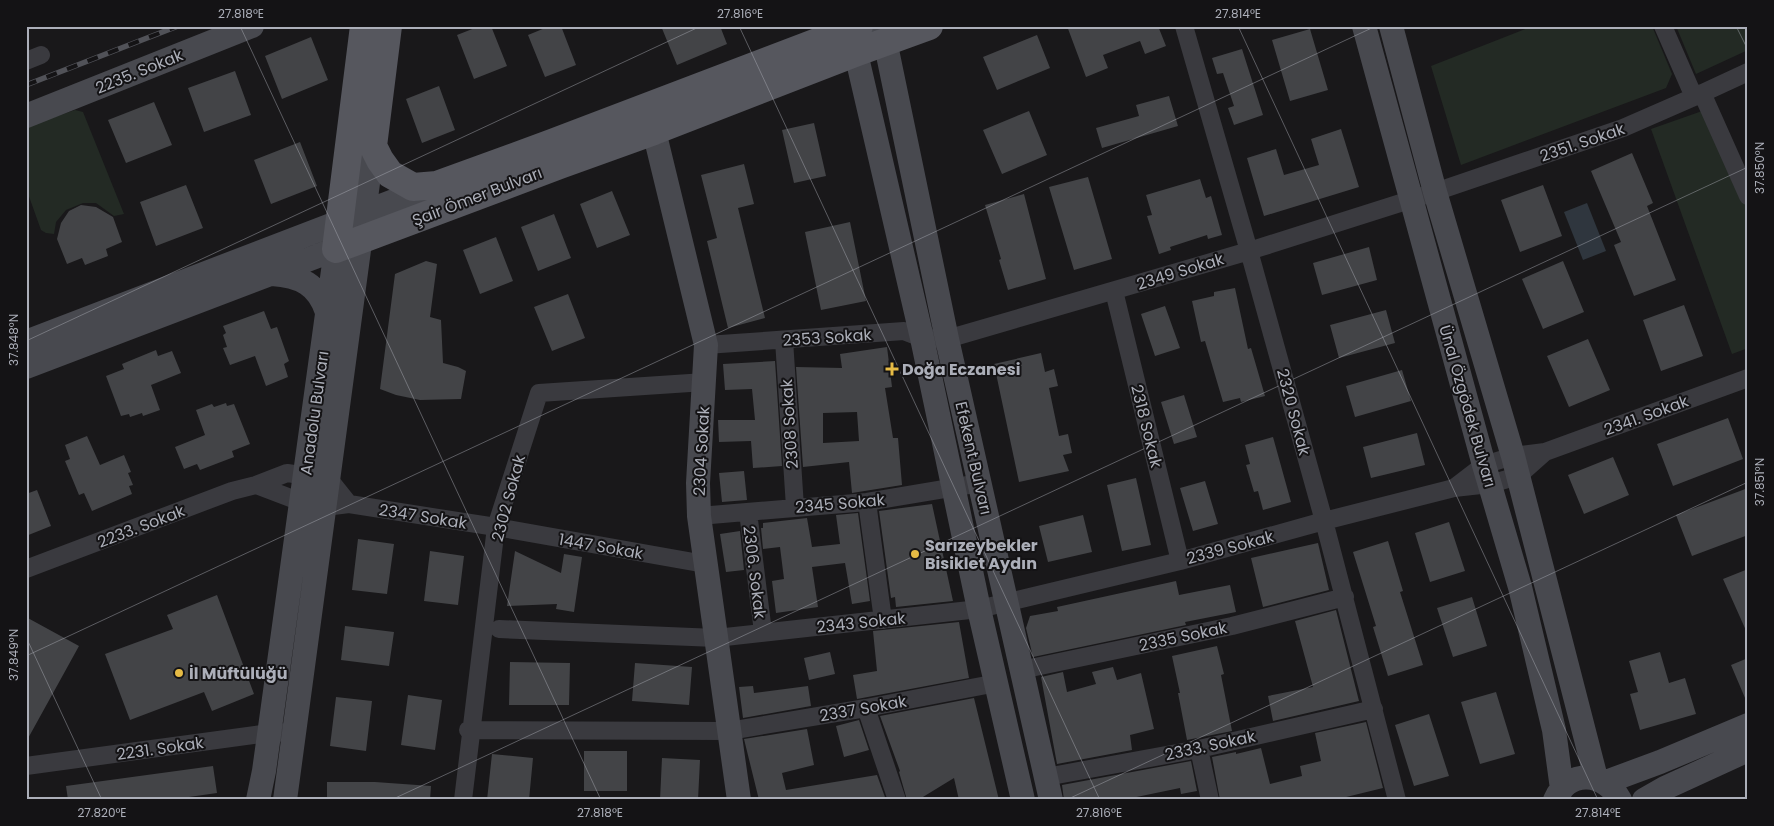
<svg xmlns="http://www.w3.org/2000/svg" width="1774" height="826" font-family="Poppins,sans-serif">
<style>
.green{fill:#232a24}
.water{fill:#2f363e}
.building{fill:#434447;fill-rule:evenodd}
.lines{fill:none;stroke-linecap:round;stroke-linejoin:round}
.street{stroke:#3a3a3f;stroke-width:18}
.secondary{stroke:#48494f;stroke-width:24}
.primary{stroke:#56575e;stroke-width:28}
.rail-casing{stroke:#515258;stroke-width:5.5}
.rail{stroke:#141315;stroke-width:4;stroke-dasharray:11;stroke-linecap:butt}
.ticks{fill:none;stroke:#acafb9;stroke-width:1;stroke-opacity:0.45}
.poi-dot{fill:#e6bb45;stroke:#141315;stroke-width:2}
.labels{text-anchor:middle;stroke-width:4;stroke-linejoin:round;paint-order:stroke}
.street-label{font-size:16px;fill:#acafb9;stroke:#141315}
.poi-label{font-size:16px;font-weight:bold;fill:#acafb9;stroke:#141315;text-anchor:start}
.neatline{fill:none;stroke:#acafb9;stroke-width:2}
.ticks-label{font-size:12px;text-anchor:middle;fill:#acafb9}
</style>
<rect width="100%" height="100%" fill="#19181a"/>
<path class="green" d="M 1533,26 L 1652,26 L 1672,74 L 1666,88 L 1461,165 L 1431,66 Z
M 1676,26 L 1748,26 L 1748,50 L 1696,74 Z
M 75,110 L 83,112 L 124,214 L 114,216 L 96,203 L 83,203 L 66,210 L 56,222 L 54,234 L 46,233 L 41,230 L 26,188 L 26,127 Z
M 1705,110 L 1748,208 L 1748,348 L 1732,354 L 1651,129 Z"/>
<path class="water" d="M 1587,203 L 1606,251 L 1583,260 L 1564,212 Z"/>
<path class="building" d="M 480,26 L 491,26 L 507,66 L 474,79 L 457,35 Z
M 550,26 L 561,26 L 576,65 L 545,77 L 528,35 Z
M 661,26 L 720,26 L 727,44 L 677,65 Z
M 1067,26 L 1158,26 L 1166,46 L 1145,54 L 1140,41 L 1103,55 L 1108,68 L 1086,77 Z
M 1310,29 L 1328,90 L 1290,101 L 1272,40 Z
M 1037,35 L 1050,68 L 997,90 L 983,57 Z
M 311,37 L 328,80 L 282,99 L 265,56 Z
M 1242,49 L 1263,115 L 1234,125 L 1228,108 L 1234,106 L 1223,73 L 1217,74 L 1212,58 Z
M 235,71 L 251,115 L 204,132 L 188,88 Z
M 439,86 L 455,130 L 422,143 L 406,99 Z
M 1169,96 L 1178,126 L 1102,148 L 1096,128 L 1139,116 L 1136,105 Z
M 154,102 L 172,145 L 126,163 L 108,120 Z
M 1029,111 L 1047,155 L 1002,174 L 983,130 Z
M 814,123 L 826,176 L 794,183 L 782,130 Z
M 1341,129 L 1359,187 L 1264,216 L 1247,158 L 1276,149 L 1284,175 L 1319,165 L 1311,139 Z
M 300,142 L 317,186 L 271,204 L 254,160 Z
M 1632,153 L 1653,203 L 1647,206 L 1676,280 L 1634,296 L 1614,245 L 1621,242 L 1591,171 Z
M 744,164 L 754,204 L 738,208 L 765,318 L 728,328 L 707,241 L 717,238 L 701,175 Z
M 1088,177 L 1112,259 L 1074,270 L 1049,187 Z
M 1200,179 L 1206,198 L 1211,196 L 1222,235 L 1208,239 L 1207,235 L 1170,247 L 1171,250 L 1159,254 L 1147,216 L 1152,215 L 1146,195 Z
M 186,185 L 203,228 L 156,246 L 140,202 Z
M 1543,185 L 1562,236 L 1520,252 L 1501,200 Z
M 612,191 L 630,235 L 597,248 L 580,204 Z
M 1024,194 L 1046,279 L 1008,290 L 999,260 L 1001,259 L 985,205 Z
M 81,205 L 96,207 L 113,217 L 122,242 L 106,249 L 108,256 L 85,265 L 82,258 L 67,264 L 57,239 L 61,223 L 69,211 Z
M 554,214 L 571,258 L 538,271 L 521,227 Z
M 850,222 L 866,301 L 821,310 L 805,232 Z
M 496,237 L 513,281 L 480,294 L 463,250 Z
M 1369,247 L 1377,280 L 1322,295 L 1313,263 Z
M 426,261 L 437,264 L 430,317 L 441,320 L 443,363 L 458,367 L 466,371 L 461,399 L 420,400 L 396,395 L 380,389 L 395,274 Z
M 1563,261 L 1584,312 L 1543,329 L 1522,279 Z
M 1235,288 L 1248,349 L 1251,348 L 1265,396 L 1241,402 L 1240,398 L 1223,402 L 1205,341 L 1201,342 L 1192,301 L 1214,296 L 1214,292 Z
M 568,294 L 585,338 L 552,351 L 534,307 Z
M 1684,305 L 1703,356 L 1661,371 L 1643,320 Z
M 1165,306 L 1180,348 L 1155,356 L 1141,314 Z
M 1386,310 L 1395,343 L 1339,358 L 1330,325 Z
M 264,311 L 271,329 L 277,327 L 289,361 L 284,364 L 288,377 L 266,386 L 255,356 L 230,365 L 223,348 L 227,347 L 223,335 L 226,333 L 223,326 Z
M 1588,339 L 1610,390 L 1569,407 L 1547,356 Z
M 887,347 L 892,387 L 885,388 L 893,438 L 898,438 L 902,485 L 852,493 L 849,462 L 803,467 L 796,367 L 842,368 L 840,354 ZM 857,412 L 859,441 L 823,443 L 823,413 Z
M 156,350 L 158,356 L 172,351 L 181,373 L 151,385 L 160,410 L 143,416 L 142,413 L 130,417 L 129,414 L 121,416 L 106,376 L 124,369 L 122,364 Z
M 1041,353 L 1045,372 L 1054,369 L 1058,386 L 1049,388 L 1059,436 L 1068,434 L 1072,453 L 1063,455 L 1069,471 L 1019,482 L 994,364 Z
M 775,361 L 782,466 L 753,468 L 751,441 L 719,442 L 718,420 L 755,420 L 752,389 L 725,390 L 723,364 Z
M 1402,370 L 1411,401 L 1355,417 L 1346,386 Z
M 1184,395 L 1197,437 L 1174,444 L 1161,402 Z
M 226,403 L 227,406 L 234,404 L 250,444 L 232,451 L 234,457 L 200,470 L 197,464 L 184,469 L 175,447 L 205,435 L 196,410 L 212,404 L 214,407 Z
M 1728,418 L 1743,459 L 1673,486 L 1657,444 Z
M 1417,433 L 1425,465 L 1371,478 L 1363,447 Z
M 87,436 L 100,465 L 124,455 L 131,472 L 128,473 L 133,485 L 129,486 L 132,494 L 92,511 L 84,493 L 79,495 L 65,461 L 70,459 L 65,445 Z
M 1273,437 L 1291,502 L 1263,510 L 1258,491 L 1254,492 L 1246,465 L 1250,464 L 1245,445 Z
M 1613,457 L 1629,495 L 1584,514 L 1568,475 Z
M 744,471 L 747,500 L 722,502 L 719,473 Z
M 1136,478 L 1151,545 L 1122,551 L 1107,485 Z
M 1205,481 L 1218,524 L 1193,531 L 1180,488 Z
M 1748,488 L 1748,535 L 1692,556 L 1676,515 Z
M 37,490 L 51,526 L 26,536 L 26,494 Z
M 932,504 L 953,601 L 896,607 L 895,597 L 891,598 L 879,511 Z
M 858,513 L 870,601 L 852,604 L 845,563 L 812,567 L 818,607 L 776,613 L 772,581 L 784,579 L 780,547 L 763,549 L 761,528 L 763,528 L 763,523 L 807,518 L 812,547 L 840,544 L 836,515 Z
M 1083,515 L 1092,552 L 1048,562 L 1039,526 Z
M 1449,522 L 1465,571 L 1430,582 L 1415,533 Z
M 740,531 L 744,570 L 726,572 L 720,534 Z
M 358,539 L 394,544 L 387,594 L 352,590 Z
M 1388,541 L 1403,591 L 1400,592 L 1423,665 L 1388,676 L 1373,627 L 1376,626 L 1353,552 Z
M 1318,543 L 1329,590 L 1263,607 L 1251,558 Z
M 430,551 L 464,556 L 458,605 L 424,601 Z
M 515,551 L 561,573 L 564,554 L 582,557 L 574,612 L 556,609 L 557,604 L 507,606 Z
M 1748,569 L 1748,635 L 1723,579 Z
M 1176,581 L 1179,595 L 1230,585 L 1236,612 L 1185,622 L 1186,625 L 1033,657 L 1026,628 L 1030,616 L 1058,611 L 1057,607 Z
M 217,595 L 254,694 L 212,711 L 204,692 L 130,720 L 105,654 L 173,629 L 167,615 Z
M 1472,597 L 1487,646 L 1453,657 L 1437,608 Z
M 1336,610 L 1359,701 L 1273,721 L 1268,696 L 1313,687 L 1295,621 Z
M 26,617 L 79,646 L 26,742 Z
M 959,622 L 969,678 L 857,699 L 853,675 L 877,671 L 873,631 Z
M 345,626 L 394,632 L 389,666 L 341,660 Z
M 1217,646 L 1224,674 L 1221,675 L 1232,731 L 1187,740 L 1178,693 L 1180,693 L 1172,656 Z
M 830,652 L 835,674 L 809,680 L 804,658 Z
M 1660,652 L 1669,683 L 1685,678 L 1696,714 L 1640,730 L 1630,694 L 1638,692 L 1629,661 Z
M 1748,658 L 1748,705 L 1731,665 Z
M 510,662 L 570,663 L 569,705 L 509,705 Z
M 635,663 L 692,667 L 689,705 L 632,701 Z
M 1113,667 L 1117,680 L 1141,673 L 1154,729 L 1130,735 L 1132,750 L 1057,764 L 1041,677 L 1063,672 L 1067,692 L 1096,684 L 1092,672 Z
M 753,686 L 754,693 L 808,686 L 811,706 L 743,718 L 739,687 Z
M 1496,692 L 1515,754 L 1480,764 L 1461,702 Z
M 408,695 L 442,700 L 435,750 L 401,745 Z
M 336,697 L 372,701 L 366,751 L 330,746 Z
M 974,698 L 999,800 L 959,800 L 954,778 L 918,800 L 907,800 L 899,772 L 900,771 L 880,716 Z
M 1429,714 L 1449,776 L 1414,786 L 1395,725 Z
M 859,720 L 869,750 L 844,757 L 836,726 Z
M 1366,722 L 1383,788 L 1334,800 L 1220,800 L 1212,757 L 1236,752 L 1236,754 L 1261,748 L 1270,784 L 1302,776 L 1300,766 L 1321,761 L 1315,733 Z
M 807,729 L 814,765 L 782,773 L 786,790 L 877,775 L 886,800 L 759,800 L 744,739 Z
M 584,751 L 627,751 L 627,791 L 584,791 Z
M 492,754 L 533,758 L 529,800 L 487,800 Z
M 662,758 L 700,760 L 698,800 L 660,800 Z
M 1191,761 L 1197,791 L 1181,794 L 1180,788 L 1122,800 L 1064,800 L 1062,785 Z
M 213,766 L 217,793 L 168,800 L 68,800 L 66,786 Z
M 327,782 L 375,782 L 431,786 L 430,800 L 327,800 Z"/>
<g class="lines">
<path class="street" d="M 1184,26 L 1249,251 L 1324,521 L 1397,800
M 1663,26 L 1694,97
M 26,61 L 41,55
M 1702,93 L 1748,196
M 1114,291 L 1180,561
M 784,340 L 795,507
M 706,345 L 904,331 L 922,338 L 947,339 L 1249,251 L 1435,192 L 1623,128 L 1694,97 L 1748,72
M 256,485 L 301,502 L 325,507 L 349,504 L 496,527 L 705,564
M 1454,488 L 1484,465 L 1513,456 L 1545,452 L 1748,378
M 867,502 L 883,620
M 748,512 L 763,632
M 699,516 L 867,502 L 980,483
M 26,569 L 232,491 L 256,485 L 287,473 L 329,479 L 349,504
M 499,629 L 716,638 L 979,609 L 1180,561 L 1324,521 L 1454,488 L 1490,484 L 1518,476 L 1545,452
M 1021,670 L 1232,626 L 1345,597
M 866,708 L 897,800
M 468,730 L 729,731 L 866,708 L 997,683
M 1199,749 L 1210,800
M 26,766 L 269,733 L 294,732
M 1046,777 L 1199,749 L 1374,709
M 463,800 L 496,527 L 539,393 L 705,382"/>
<path class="secondary" d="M 882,26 L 947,339 L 1051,800
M 1364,26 L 1484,465 L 1520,587 L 1554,730 L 1562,789
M 1391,26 L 1435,192 L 1513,456 L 1596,778
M 852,36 L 922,338 L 979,609 L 1023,800
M 648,112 L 654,131 L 706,345 L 698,483 L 699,516 L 739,800
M 26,116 L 252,26
M 272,274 C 300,276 318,284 327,312
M 26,342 L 433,186
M 26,367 L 336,249 L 264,771 L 258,800
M 1606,782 L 1660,762 L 1748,725
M 285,800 L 373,146
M 1555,800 C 1569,768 1605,772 1620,800
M 1644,800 L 1665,788 L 1748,750"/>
<path class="primary" d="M 364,26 L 336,249 L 560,165 L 654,131 L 855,53 L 929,26
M 388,26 L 373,146 L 380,160 L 390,174 L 413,187 L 437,185 L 552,143 L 859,26"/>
<defs>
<path id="rail" d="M 26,85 L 178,26"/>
</defs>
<use href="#rail" class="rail-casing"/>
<use href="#rail" class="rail"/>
</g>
<path class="ticks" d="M 240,26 L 601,800M 739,26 L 1100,800M 1238,26 L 1598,800M 1736,26 L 1748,50M 26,27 L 27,26M 26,341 L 701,26M 26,637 L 102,800M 26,656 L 1376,26M 391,800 L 1748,167M 1066,800 L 1748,482M 1740,800 L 1748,796"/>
<g class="poi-dot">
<path d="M889.5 361.5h5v5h5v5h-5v5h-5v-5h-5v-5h5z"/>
<circle cx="915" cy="554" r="5"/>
<circle cx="179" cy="673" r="5"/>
</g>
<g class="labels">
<g class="street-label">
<text transform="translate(139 71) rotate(-22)" y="6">2235. Sokak</text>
<text transform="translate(1582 142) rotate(-19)" y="6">2351. Sokak</text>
<text transform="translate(477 196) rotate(-21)" y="6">Şair Ömer Bulvarı</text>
<text transform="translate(1180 271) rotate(-17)" y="6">2349 Sokak</text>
<text transform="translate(827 337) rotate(-4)" y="6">2353 Sokak</text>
<text transform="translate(1468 406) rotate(74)" y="6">Ünal Özgödek Bulvarı</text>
<text transform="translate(1294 412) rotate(75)" y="6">2320 Sokak</text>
<text transform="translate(314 413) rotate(-82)" y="6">Anadolu Bulvarı</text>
<text transform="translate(1646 415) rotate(-20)" y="6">2341. Sokak</text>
<text transform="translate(789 424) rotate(-94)" y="6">2308 Sokak</text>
<text transform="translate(1147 426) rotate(76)" y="6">2318 Sokak</text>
<text transform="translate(701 451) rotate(-87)" y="6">2304 Sokak</text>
<text transform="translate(974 458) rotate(77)" y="6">Efekent Bulvarı</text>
<text transform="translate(508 498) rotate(-75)" y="6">2302 Sokak</text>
<text transform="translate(840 503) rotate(-5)" y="6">2345 Sokak</text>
<text transform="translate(423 516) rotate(9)" y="6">2347 Sokak</text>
<text transform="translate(141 526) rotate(-21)" y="6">2233. Sokak</text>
<text transform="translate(601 546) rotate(10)" y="6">1447 Sokak</text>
<text transform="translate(1230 547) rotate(-15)" y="6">2339 Sokak</text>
<text transform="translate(755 572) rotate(83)" y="6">2306. Sokak</text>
<text transform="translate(861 622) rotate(-6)" y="6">2343 Sokak</text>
<text transform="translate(1183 636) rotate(-12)" y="6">2335 Sokak</text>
<text transform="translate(863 708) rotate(-10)" y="6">2337 Sokak</text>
<text transform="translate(1210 745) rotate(-12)" y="6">2333. Sokak</text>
<text transform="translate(160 748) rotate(-8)" y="6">2231. Sokak</text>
</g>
<g class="poi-label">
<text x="902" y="375">Doğa Eczanesi</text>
<text x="925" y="551">Sarızeybekler<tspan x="925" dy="18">Bisiklet Aydın</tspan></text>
<text x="189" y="679">İl Müftülüğü</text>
</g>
</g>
<rect width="1774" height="826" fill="none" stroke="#141315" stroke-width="55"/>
<rect x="28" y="28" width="1718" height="770" class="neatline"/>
<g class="ticks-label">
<text x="241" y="18">27.818°E</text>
<text x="740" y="18">27.816°E</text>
<text x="1238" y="18">27.814°E</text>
<text transform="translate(1760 168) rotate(-90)" y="4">37.850°N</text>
<text transform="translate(14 340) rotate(-90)" y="4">37.848°N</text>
<text transform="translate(1760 482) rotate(-90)" y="4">37.851°N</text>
<text transform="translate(14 655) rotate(-90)" y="4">37.849°N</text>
<text x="102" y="817">27.820°E</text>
<text x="600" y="817">27.818°E</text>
<text x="1099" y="817">27.816°E</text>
<text x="1598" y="817">27.814°E</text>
</g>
</svg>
